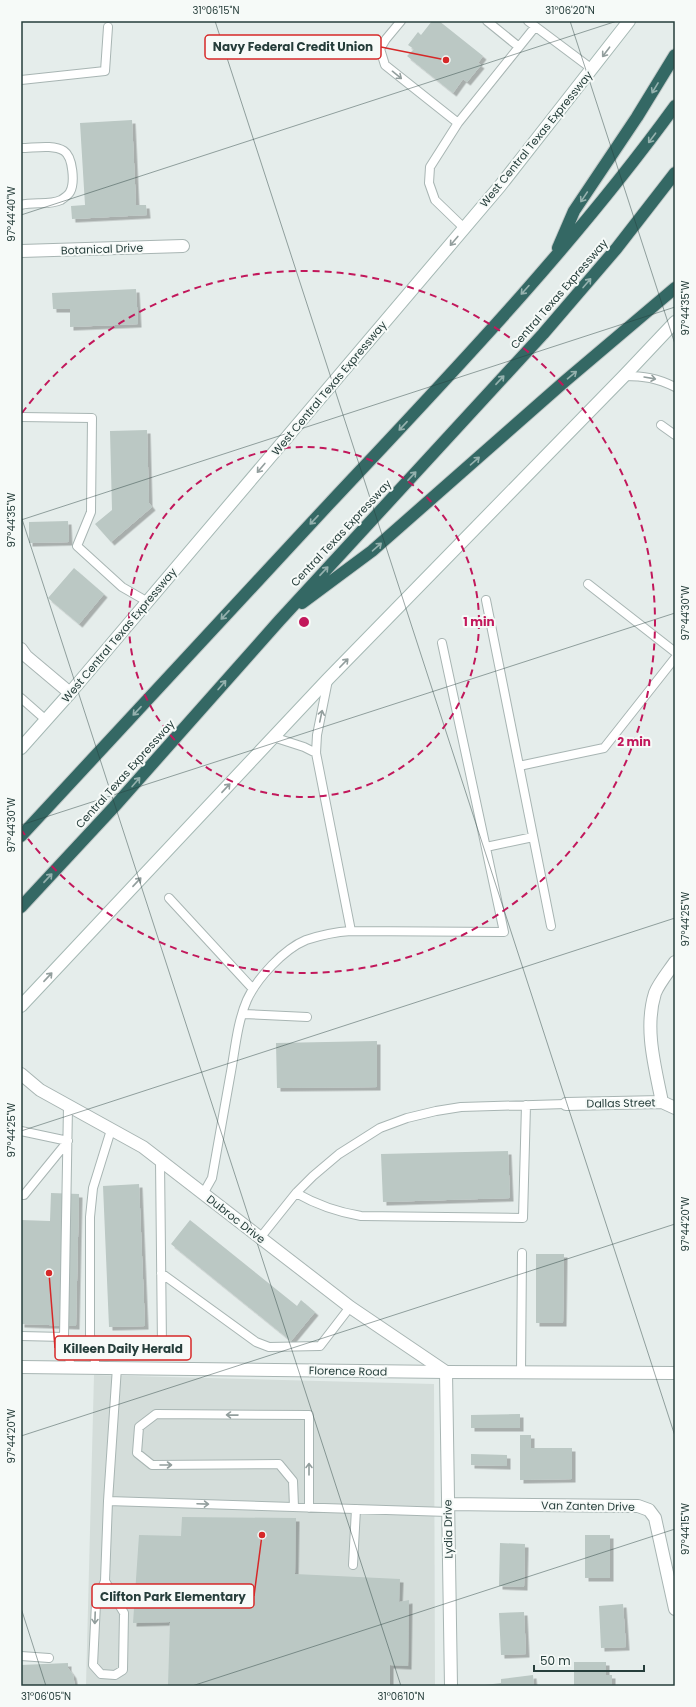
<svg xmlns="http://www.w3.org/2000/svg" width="696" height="1707" font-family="Poppins,sans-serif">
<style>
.built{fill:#d4ddda}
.building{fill:#bbc8c4;filter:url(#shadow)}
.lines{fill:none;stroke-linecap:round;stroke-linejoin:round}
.service-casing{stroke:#a8b5b3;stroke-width:10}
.minor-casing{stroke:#a8b5b3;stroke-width:14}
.tertiary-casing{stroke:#a8b5b3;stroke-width:14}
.secondary-casing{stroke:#a5b8b4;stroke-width:14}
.motorway-casing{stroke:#c2c9c8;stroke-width:14}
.service{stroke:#fff;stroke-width:8}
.minor{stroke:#fff;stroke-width:12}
.tertiary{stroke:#fff;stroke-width:12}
.secondary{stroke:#fff;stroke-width:12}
.motorway{stroke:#346864;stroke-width:12}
.oneway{stroke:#929e9d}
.oneway2{stroke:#95b1ae}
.ticks{fill:none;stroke:#263e3b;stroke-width:1;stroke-opacity:0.45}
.ring{fill:none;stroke:#c2185b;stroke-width:2;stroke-dasharray:7 5}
.labels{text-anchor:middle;stroke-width:4;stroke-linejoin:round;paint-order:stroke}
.street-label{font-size:11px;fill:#263e3b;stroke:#f6faf8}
.centre{fill:#c2185b;stroke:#f6faf8;stroke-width:2}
.ring-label{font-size:12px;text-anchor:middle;font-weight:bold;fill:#c2185b;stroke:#f6faf8;stroke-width:4;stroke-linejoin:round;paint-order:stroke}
.leader{fill:none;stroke:#d62828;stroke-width:1.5}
.callout-dot{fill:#d62828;stroke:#f6faf8;stroke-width:1.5}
.callout{fill:#f6faf8;stroke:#d62828;stroke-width:1.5}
.callout-label{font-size:12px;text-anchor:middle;font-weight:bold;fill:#263e3b}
.neatline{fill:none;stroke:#263e3b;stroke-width:1.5}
.ticks-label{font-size:10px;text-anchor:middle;fill:#263e3b}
</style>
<defs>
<filter id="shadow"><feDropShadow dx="3.5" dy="3.5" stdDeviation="0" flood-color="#0004"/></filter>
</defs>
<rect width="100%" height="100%" fill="#e5edeb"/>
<path class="built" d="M 94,1375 L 434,1384 L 435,1686 L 86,1686 Z"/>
<path class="building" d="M 432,21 L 439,21 L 483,56 L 478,63 L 481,65 L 467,82 L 463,79 L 453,93 L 407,56 L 414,49 L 408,45 L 418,32 L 421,35 Z
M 132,120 L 136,205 L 146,205 L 147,215 L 72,219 L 71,206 L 85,205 L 80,123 Z
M 136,289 L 138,324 L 70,327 L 70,309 L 53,309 L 52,293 Z
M 147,430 L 149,503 L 152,507 L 111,542 L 95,524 L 112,510 L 110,431 Z
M 68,521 L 69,542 L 29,543 L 29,522 Z
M 74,568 L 104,594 L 79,624 L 48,598 Z
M 377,1041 L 377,1087 L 277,1088 L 276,1043 Z
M 508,1151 L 510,1198 L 383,1202 L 381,1154 Z
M 139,1184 L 145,1326 L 109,1327 L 103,1186 Z
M 51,1193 L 79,1194 L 76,1326 L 21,1324 L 21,1220 L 50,1221 Z
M 190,1220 L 297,1306 L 301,1300 L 315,1312 L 291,1341 L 171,1244 Z
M 536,1254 L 564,1254 L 563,1323 L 536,1323 Z
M 520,1414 L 520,1428 L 471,1428 L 471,1415 Z
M 520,1435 L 531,1435 L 531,1448 L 572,1448 L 572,1479 L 520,1480 Z
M 471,1454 L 507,1455 L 507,1466 L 471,1465 Z
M 182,1517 L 296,1518 L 295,1574 L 400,1579 L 399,1602 L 409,1600 L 408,1666 L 390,1665 L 390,1686 L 168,1685 L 170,1622 L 133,1623 L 139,1535 L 181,1536 Z
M 585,1535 L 610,1535 L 610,1578 L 585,1578 Z
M 500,1543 L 525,1544 L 524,1587 L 499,1586 Z
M 623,1604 L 626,1647 L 601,1648 L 599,1606 Z
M 524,1612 L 526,1654 L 501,1655 L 499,1613 Z
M 574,1662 L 606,1662 L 606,1675 L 612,1675 L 612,1686 L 574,1686 Z
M 68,1663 L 68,1668 L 73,1675 L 75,1686 L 21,1686 L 21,1665 Z
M 533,1675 L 534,1686 L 485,1686 L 485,1685 L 501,1683 L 501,1679 Z"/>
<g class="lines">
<defs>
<path id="service" d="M 401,21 L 386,39 L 380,49 L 385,65 L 458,123
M 487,21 L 519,47
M 528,21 L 592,69
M 21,80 L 105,71 L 108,27
M 21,148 C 34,148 53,144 64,151 C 73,157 75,183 70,192 C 69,194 64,198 61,200 C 48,206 34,201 21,205
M 464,228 L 435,200 L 429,183 L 430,167 L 458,123 L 535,27
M 624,376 C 644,376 657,378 675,387
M 21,417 L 92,418 L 91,512 L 77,546 L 122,587 L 148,602
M 661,425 L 675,435
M 588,584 L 675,652
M 486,600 L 551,926
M 328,680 L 317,735 L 316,753 L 351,931
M 21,698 L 46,720
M 273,737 L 304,747 L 316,753
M 519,766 L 604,748 L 675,658
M 486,847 L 533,837
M 169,898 L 253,989
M 243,1014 L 307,1017
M 68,1106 L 64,1337 L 71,1367
M 21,1131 L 68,1141 L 24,1195 L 21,1195
M 296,1193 C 317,1205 337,1212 361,1216 L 523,1218 L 526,1105
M 203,1194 L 212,1178 C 218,1145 224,1111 230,1077 C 235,1051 237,1023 247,1000 C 257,978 284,949 306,940 C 321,935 335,932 351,931 L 504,932 L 442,643
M 260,1238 L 296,1193 L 313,1176 L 339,1154 L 380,1128 L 407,1118 L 436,1111 L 461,1107 L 566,1104
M 161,1273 L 256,1342 L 269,1347 L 320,1346 L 350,1307
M 21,1336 L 64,1337
M 92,1345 L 162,1346 L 160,1161
M 96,1367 L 90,1335 L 90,1217 L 93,1188 L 111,1130
M 521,1373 L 522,1253
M 108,1501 L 448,1512
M 294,1507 L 293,1481 L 279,1464 L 152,1465 L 137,1453 L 139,1427 L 156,1414 L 309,1415 L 309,1508
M 353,1565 L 356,1509
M 105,1581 L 124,1613 L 123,1670 L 115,1675 L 101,1674 L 93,1665 L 96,1603 L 105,1581 L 108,1501 L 117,1367
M 21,1656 L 49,1658"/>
<path id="minor" d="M 21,251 L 183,246
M 21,649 L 26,656 L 70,693
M 21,1074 L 40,1090 L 143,1147 L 350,1307 L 446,1372 L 451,1686
M 662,1102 C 655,1067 644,1028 655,993 C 659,983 669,971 675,962
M 566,1104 L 662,1102 L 675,1108
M 448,1504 L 638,1506 L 649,1510 L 655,1518 L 675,1609"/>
<path id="tertiary" d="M 21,1367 L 446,1372 L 675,1373"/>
<path id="secondary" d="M 21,748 L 70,693 L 500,186 L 629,21
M 21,1006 L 328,679 L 624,376 L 675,322"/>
<path id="motorway" d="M 558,248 L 574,211 L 637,117 L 675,55
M 302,603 L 372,551 L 564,382 L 675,288
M 21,836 C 124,726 226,614 329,504 C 449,376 572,248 675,106
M 21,907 L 114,807 L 279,621 L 543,334 L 616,249 L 675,173"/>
</defs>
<use href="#service" class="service-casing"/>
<use href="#minor" class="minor-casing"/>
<use href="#tertiary" class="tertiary-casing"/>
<use href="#secondary" class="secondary-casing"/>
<use href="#motorway" class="motorway-casing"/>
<use href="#service" class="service"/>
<use href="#minor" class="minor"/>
<use href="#tertiary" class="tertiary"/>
<use href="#secondary" class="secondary"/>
<use href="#motorway" class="motorway"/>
</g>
<defs><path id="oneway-shaft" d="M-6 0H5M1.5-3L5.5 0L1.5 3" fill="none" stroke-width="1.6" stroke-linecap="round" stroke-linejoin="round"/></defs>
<g class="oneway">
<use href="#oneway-shaft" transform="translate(606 52) rotate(127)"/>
<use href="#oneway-shaft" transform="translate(397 75) rotate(39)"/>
<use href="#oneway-shaft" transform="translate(454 241) rotate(130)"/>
<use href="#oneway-shaft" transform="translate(650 378) rotate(10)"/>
<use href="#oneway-shaft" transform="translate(261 468) rotate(130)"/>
<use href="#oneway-shaft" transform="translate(344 663) rotate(-46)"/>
<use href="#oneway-shaft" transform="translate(321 716) rotate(-78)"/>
<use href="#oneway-shaft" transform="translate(226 788) rotate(-47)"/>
<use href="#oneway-shaft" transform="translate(137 882) rotate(-47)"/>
<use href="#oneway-shaft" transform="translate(48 977) rotate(-47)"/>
<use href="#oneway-shaft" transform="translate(232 1415) rotate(-179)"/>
<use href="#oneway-shaft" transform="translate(166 1465)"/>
<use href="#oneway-shaft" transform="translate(309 1469) rotate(-90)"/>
<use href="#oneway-shaft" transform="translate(203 1504) rotate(2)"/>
<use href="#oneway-shaft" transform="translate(95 1618) rotate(92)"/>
</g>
<g class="oneway2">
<use href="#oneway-shaft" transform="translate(655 88) rotate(121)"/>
<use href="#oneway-shaft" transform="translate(652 138) rotate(127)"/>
<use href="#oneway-shaft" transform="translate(584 197) rotate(124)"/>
<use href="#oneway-shaft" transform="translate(587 283) rotate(-49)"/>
<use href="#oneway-shaft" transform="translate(525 290) rotate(132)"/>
<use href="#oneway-shaft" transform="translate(572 375) rotate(-40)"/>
<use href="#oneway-shaft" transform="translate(500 380) rotate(-47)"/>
<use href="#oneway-shaft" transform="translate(403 426) rotate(133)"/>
<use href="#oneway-shaft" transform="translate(475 461) rotate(-41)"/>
<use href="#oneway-shaft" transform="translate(412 476) rotate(-47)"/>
<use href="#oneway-shaft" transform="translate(314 520) rotate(133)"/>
<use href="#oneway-shaft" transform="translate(377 547) rotate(-41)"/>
<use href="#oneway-shaft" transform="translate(324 571) rotate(-47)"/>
<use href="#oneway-shaft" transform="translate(225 615) rotate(133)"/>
<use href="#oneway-shaft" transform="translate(222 685) rotate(-49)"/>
<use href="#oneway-shaft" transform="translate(137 711) rotate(133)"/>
<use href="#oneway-shaft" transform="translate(136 782) rotate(-49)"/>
<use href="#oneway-shaft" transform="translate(48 878) rotate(-47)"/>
</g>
<path class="ticks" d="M 215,21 L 675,1436M 570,21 L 675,344M 21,215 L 617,21M 21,516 L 401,1686M 21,520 L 675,307M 21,825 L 675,613M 21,1131 L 675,918M 21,1436 L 675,1224M 21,1608 L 46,1686M 192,1686 L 675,1529"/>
<g class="ring">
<circle cx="304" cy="622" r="175"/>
<path d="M22 413A351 351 0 1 1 22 831"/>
</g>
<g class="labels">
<g class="street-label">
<text transform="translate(536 139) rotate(-51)" y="4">West Central Texas Expressway</text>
<text transform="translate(102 249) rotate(-2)" y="4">Botanical Drive</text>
<text transform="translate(559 294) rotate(-49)" y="4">Central Texas Expressway</text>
<text transform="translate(329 388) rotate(-50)" y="4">West Central Texas Expressway</text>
<text transform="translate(341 533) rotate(-47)" y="4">Central Texas Expressway</text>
<text transform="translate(119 635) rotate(-50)" y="4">West Central Texas Expressway</text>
<text transform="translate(125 774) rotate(-48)" y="4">Central Texas Expressway</text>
<text transform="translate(621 1103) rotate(-1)" y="4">Dallas Street</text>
<text transform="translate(236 1219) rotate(38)" y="4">Dubroc Drive</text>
<text transform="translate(348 1371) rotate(1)" y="4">Florence Road</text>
<text transform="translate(588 1506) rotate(1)" y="4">Van Zanten Drive</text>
<text transform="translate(448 1529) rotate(-91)" y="4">Lydia Drive</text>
</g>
</g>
<circle cx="304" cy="622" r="6" class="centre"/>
<g class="ring-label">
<text x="479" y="626">1 min</text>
<text x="634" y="746">2 min</text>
</g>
<path class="leader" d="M446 60L381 47M49 1273L55 1348M262 1535L254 1596"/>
<g class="callout-dot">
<circle cx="446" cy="60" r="4"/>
<circle cx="49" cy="1273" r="4"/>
<circle cx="262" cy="1535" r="4"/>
</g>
<g class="callout">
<rect x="205" y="35" width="176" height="24" rx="4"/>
<rect x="55" y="1336" width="136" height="24" rx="4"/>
<rect x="92" y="1584" width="162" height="24" rx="4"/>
</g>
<g class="callout-label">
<text x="293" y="51">Navy Federal Credit Union</text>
<text x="123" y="1353">Killeen Daily Herald</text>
<text x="173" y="1601">Clifton Park Elementary</text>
</g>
<rect width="696" height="1707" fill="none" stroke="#f6faf8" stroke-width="44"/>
<path d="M534 1665v6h110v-6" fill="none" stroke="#263e3b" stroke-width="2"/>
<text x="540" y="1665" font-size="12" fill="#263e3b" stroke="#f6faf8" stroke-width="3" paint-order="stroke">50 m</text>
<rect x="22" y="22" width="652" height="1663" class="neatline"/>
<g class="ticks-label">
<text x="216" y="14">31°06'15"N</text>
<text x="570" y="14">31°06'20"N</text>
<text transform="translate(11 214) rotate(-90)" y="4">97°44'40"W</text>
<text transform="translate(685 308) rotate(-90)" y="4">97°44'35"W</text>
<text transform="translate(11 520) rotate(-90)" y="4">97°44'35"W</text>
<text transform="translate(685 613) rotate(-90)" y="4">97°44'30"W</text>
<text transform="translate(11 825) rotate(-90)" y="4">97°44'30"W</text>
<text transform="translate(685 919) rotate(-90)" y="4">97°44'25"W</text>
<text transform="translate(11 1130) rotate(-90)" y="4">97°44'25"W</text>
<text transform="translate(685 1224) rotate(-90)" y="4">97°44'20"W</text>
<text transform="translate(11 1436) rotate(-90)" y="4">97°44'20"W</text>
<text transform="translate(685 1529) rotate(-90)" y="4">97°44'15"W</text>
<text x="46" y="1700">31°06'05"N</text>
<text x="401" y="1700">31°06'10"N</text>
</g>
</svg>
